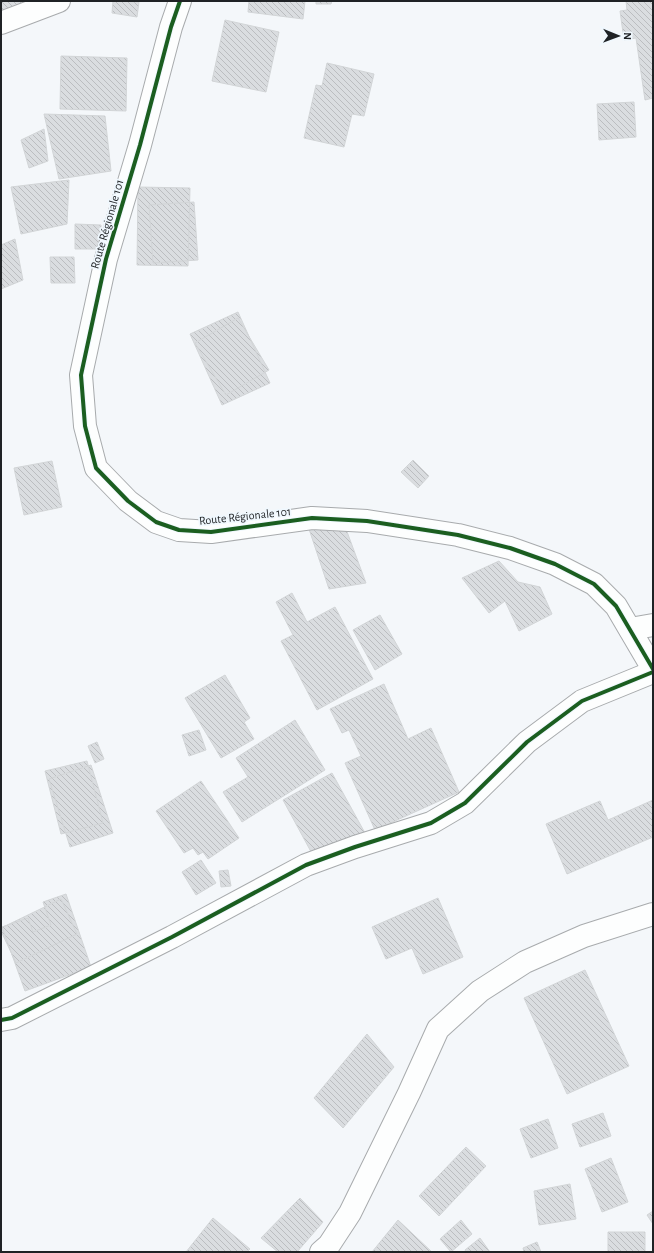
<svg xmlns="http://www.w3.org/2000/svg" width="654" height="1253" font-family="'Alegreya Sans',sans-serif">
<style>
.building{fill:url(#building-back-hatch);stroke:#d2d5d7}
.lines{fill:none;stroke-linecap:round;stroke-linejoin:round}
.street-casing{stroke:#a8abad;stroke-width:24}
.secondary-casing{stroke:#a8abad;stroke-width:24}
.street{stroke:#fdfefe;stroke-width:22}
.secondary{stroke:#fdfefe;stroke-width:22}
.cycleway-casing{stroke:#f0f8fe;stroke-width:6}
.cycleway{stroke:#1b5e20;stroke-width:4}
.labels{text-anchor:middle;stroke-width:3.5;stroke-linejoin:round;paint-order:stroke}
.street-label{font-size:12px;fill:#1f2225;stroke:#f0f8fe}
</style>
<defs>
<pattern id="building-back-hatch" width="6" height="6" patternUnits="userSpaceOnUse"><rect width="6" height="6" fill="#dadde0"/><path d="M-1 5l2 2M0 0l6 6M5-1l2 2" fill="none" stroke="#bbbdc0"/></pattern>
</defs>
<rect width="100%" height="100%" fill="#f4f7fa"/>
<path class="building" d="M 1,1 L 33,1 L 1,13 Z
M 113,1 L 139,2 L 137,17 L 112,13 Z
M 249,1 L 305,1 L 303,19 L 248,12 Z
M 316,1 L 332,1 L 331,4 L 316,4 Z
M 626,1 L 653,1 L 653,98 L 645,100 L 636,38 L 624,40 L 620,11 L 627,10 Z
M 225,20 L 279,32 L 266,92 L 212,81 Z
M 61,56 L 127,58 L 126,111 L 60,109 Z
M 327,63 L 374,74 L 364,116 L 352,114 L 344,147 L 304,138 L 316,85 L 322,86 Z
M 634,102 L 636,137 L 599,140 L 597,104 Z
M 44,114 L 105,116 L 111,171 L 59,179 Z
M 44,129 L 48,161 L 29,168 L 21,140 Z
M 69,180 L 67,224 L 21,234 L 11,187 Z
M 138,187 L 190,188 L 188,266 L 137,265 Z
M 194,202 L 198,260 L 153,263 L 149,205 Z
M 75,224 L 101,225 L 101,249 L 75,249 Z
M 15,239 L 23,280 L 1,289 L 1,245 Z
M 50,257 L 74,257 L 75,283 L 51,283 Z
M 238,312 L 270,383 L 222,405 L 190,334 Z
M 238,318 L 269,370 L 226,395 L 195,343 Z
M 413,460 L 429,476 L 418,488 L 401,472 Z
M 52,461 L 62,507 L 24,515 L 14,468 Z
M 309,529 L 346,529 L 366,583 L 329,589 Z
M 499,561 L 518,582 L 540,587 L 552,614 L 519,631 L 505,601 L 489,613 L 462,578 Z
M 292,593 L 307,622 L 335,607 L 373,679 L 317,710 L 281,641 L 293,635 L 276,602 Z
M 380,615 L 402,654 L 375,670 L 353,630 Z
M 225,675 L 250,718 L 244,722 L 254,739 L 221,758 L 185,698 Z
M 384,684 L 408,739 L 431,728 L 459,792 L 375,830 L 345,763 L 361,756 L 349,730 L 342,733 L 330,709 Z
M 295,720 L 325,770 L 242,822 L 223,792 L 248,777 L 236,758 Z
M 199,730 L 206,750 L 189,756 L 182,735 Z
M 97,742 L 104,759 L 95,763 L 88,746 Z
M 87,761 L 103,823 L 61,834 L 45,771 Z
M 91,765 L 113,833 L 70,847 L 49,779 Z
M 332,773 L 365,833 L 316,861 L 283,800 Z
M 201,781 L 239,838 L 208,859 L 203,852 L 198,855 L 193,848 L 184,853 L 156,811 Z
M 653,800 L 653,837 L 567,874 L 546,824 L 600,801 L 608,820 Z
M 201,860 L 216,883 L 196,895 L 182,872 Z
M 228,870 L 231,886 L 221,887 L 219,871 Z
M 66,894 L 91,967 L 25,991 L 2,927 L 28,918 L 33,932 L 51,925 L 43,902 Z
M 438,898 L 463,957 L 423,974 L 412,948 L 386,959 L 372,927 Z
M 61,899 L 77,934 L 16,963 L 1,931 L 1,928 Z
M 585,970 L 629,1066 L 567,1094 L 524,998 Z
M 367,1034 L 394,1067 L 343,1128 L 314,1098 Z
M 603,1113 L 611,1136 L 580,1147 L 572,1124 Z
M 548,1119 L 558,1148 L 531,1158 L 520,1129 Z
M 466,1147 L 486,1166 L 439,1216 L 419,1196 Z
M 611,1158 L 628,1202 L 602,1212 L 585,1169 Z
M 570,1184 L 576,1219 L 539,1225 L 534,1191 Z
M 300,1198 L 323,1222 L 297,1252 L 278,1252 L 261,1238 Z
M 653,1211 L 653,1224 L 647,1215 Z
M 213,1218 L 250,1249 L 247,1252 L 186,1252 Z
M 398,1220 L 432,1252 L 372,1252 Z
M 461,1220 L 472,1234 L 451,1252 L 440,1239 Z
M 608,1232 L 645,1232 L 645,1252 L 608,1252 Z
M 480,1238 L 490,1252 L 466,1252 L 465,1250 Z
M 537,1242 L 541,1252 L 524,1252 L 523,1248 Z"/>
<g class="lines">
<defs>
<path id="street" d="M 1,23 L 59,1
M 630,629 L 653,625
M 1,1020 L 12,1018 L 172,937 L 306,865 L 355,847 L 431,823 L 465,803 L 527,742 L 582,701 L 653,672
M 321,1252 L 329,1245 L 350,1213 L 409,1093 L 438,1029 L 480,991 L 525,962 L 584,936 L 653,914"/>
<path id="secondary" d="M 180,1 L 171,27 L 140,145 L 106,259 L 81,375 L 85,426 L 96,468 L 128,501 L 156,522 L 179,530 L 211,532 L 312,518 L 367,521 L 458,535 L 510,548 L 555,564 L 594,584 L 616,606 L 653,669"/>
</defs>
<use href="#street" class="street-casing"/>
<use href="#secondary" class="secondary-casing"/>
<use href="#street" class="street"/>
<use href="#secondary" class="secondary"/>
<defs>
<path id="cycleway" d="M 180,1 L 171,27 L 140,145 L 106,259 L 81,375 L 85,426 L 96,468 L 128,501 L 156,522 L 179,530 L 211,532 L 312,518 L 367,521 L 458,535 L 510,548 L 555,564 L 594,584 L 616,606 L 653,669
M 1,1020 L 12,1018 L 172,937 L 306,865 L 355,847 L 431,823 L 465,803 L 527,742 L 582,701 L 653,672"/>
</defs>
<use href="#cycleway" class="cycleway-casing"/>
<use href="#cycleway" class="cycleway"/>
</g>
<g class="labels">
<g class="street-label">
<text transform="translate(107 224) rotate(-74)" y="4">Route Régionale 101</text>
<text transform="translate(245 516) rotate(-6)" y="4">Route Régionale 101</text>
</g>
</g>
<rect width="654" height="1253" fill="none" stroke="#1f2225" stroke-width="4"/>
<g transform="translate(618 36) rotate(91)" stroke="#f0f8fe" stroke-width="3" paint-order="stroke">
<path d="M0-3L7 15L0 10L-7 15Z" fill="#1f2225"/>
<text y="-6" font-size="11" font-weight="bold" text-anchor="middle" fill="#1f2225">N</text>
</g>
</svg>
